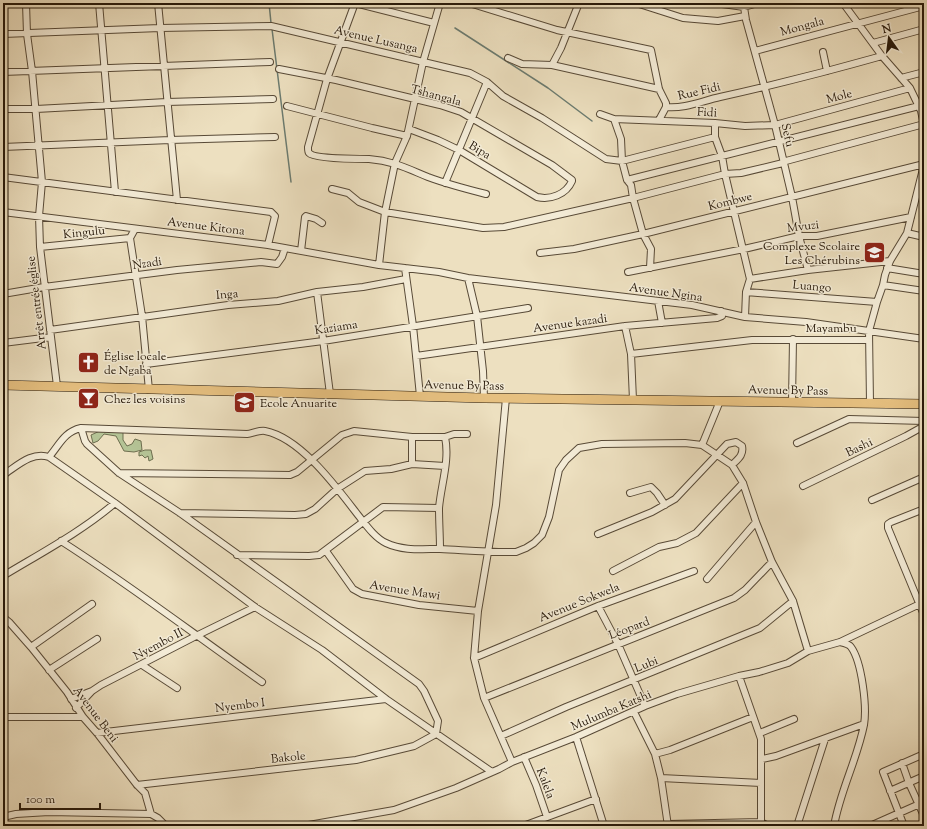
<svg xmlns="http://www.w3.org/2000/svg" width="927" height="829" font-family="'Sorts Mill Goudy',serif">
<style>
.green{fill:#b4c395;stroke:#6d6e4f}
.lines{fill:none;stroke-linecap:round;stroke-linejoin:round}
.stream{stroke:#6b7b70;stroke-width:1.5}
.minor-casing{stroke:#584a37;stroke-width:8}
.highway-casing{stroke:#261809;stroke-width:10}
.minor{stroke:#f3ebd6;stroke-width:6}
.highway{stroke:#e6c080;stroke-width:9}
.labels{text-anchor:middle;stroke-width:3;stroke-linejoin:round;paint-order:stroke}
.street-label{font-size:12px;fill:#261809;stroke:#f3ebd6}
.poi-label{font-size:12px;fill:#261809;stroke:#f3ebd6;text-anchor:start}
</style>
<rect width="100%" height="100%" fill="#ede0c0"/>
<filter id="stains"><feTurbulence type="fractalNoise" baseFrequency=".005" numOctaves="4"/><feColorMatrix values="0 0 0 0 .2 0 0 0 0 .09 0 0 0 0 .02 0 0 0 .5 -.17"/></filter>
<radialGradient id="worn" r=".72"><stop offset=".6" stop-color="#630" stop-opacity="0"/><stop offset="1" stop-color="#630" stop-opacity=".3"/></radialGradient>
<path class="green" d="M 102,430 L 123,432 L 123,440 L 127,446 L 132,444 L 135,439 L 141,441 L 142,450 L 134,452 L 124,451 L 116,436 L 104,434 L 98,441 L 93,443 L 91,435 Z
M 145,450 L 151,450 L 153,459 L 149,461 L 148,456 L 145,458 L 142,455 L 139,456 L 139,452 Z"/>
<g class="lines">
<path class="stream" d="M 269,3 L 271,23
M 455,28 L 548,88 L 592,121
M 272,29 L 291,182"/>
<defs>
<path id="minor" d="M 26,3 L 27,34 L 32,71 L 42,182 L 39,216 L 40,247 L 57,386
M 99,3 L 115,192
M 158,3 L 177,200
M 355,3 L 327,79 L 308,147 C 308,149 308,152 309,153 C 314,159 360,159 369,159 C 393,161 406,168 428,177 C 447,184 466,189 486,194
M 355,3 L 434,23
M 469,3 L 557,30 L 651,50 L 659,89 L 666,103 L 666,107 C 684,109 702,101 720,97 C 774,85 829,71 882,56
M 636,3 L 683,18 L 718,21 L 745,16
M 715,3 L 744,7 L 758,3
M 843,3 L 882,56 L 910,88 L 921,111 L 924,125
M 744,7 L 746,20 L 775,125 L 792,197 L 799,236 L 808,270
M 3,34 L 160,28 L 271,26 L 470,73 L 487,82 L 503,96 L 542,118 L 606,159 L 622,161 L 715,137
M 873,43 L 924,29
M 755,51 L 924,6
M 823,52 L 827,71
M 508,58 L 522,64 L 552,65 L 659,89
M 552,65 L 561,48 L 579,3
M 279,69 L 336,80 L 440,105 L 461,112 L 552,165 L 572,180 L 572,181 C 566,195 550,200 537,197 L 459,150 L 438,140 L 409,129
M 3,72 L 270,62
M 901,78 L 924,72
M 287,106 L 372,128 L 407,136
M 3,109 L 36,109 L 167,102 L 273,99
M 600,114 L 614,119 L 715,123 L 745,126 L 775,125 L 910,88
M 614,119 L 621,139 L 622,161 L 627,180 L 631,185 L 633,198 L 643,234 L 651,249 L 650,268
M 659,120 L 666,107
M 715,123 L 715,137 L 722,156 L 725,174 L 750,279 L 746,292 L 745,317
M 3,147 L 170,140 L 275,137
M 3,177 L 271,212 L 275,216 L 268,245
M 627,180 L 919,106
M 445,183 L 487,82
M 332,189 L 348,193 L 359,202 L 385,212 L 483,228 L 504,227 L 633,198 L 725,174 L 741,173 L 783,163 L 786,161 L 924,124
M 3,212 L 268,245 L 379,265 L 439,272 L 468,278 L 692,305 L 745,317 L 806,322 L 924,339
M 135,229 L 130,238 L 142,316 L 149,390
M 907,233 L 924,237
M 40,247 L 130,238
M 301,251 L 305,217 L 306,216 L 316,219 L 322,223
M 540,253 L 574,249 L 643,234 L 924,164
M 379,265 L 385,212 L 395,163 L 407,136 L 423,62 L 440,3
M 405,268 L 413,326 L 420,396
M 887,268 L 924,274
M 628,272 L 744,249 L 799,236 L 817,236 L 911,217
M 468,278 L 477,316 L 483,371 L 484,398
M 750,279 L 808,270 L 890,261
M 883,285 L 924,291
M 317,292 L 330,394
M 746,292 L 877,302
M 3,294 L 44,287 L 177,270 L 261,262 L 277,264 L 282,257 L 285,248
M 658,301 L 662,323
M 625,326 L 631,354 L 633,400
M 50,330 L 228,305 L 278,301 L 317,292 L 363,287 L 406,279
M 3,343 L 51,337
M 631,354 L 752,340 L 869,340
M 416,356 L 625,326 L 717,318 L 722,316 L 721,311
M 146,364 L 323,341 L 528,308
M 506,398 L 496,505 L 478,611 L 474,658 L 484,698 L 512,762
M 792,402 L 793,339
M 870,403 L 869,331 L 877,302 L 883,285 L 885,275 L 890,261 L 907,233 L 924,165
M 81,428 L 85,441 L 87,444 L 119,473 L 180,513 L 419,684 L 424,691 L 438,721 L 436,734 L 414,746 L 356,760 L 137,785
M 445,437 L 454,434 L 467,434
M 797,443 L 849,419 L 924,421
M 702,445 L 720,401
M 49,457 L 115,503 L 255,607 L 322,650 L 386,699 L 492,772
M 412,464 L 412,437
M 119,473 L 290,475 L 297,472 L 342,435 L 354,431 L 412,437 L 445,437 C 450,460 441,485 439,508 C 439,522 440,536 440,549
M 3,475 C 17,466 32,451 49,457 C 60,444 64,432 81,428 L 247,434 C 253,433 260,430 265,431 C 301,438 337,488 358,515 C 366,525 375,538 386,543 C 403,551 421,549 440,549 C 462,550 484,552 507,552 L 516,552 L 526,548 L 534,543 L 542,535 L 549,517 L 559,470 L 566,460 L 579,448 L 602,444 L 685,443 L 702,445 L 732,465 L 743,483 L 756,522 L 772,562 L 793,601 L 808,651
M 803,486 L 906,436 L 924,426
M 630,493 L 651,487 L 657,493 L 665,505
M 872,500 L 924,477
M 924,509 L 891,522 L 888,524 L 888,528 L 924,615
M 180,513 L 295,515 L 306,514 L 315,509 L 337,489 L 365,471 L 391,469 L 412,464 L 445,466
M 598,534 L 652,512 L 675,499 L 727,444 L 736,442 L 742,446 C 744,455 738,459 732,465
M 61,541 C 130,585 195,635 262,682
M 326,551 L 353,589 L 362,594 L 419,605 L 478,611
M 237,555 L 309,556 L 319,555 L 383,507 L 439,508
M 613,571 L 659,547 L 677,543 L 696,533 L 743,483
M 3,576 C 41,553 81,532 115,503
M 707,579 L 756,522
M 598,606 L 618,644 L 645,706
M 3,617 L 9,622 L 31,647 L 67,692 L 83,717 L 97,733 L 137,785 L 145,793 L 151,814 L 158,818 L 166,826
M 31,647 L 92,604
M 474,658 L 598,606 L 694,571
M 142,665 L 177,688
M 49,670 L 97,639
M 739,676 L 761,739 L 761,826
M 484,698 L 734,598 L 745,590 L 772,562
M 71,699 L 92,691
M 76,708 L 92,691 L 101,685 L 196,636 L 255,607
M 634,712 L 655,754 L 661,778 L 668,826
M 3,717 L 83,717
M 97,733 L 386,699
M 760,733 L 794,719
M 501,736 L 566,707 L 760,628 L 793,601
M 576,737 L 604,826
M 655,754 L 670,750 L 753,717
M 524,757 L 536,785 L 547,817
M 762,759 L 776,756 L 864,724
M 902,763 L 909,783 L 924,816
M 661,778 L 761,783
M 890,791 L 924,776
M 3,817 L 16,814 L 49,812 L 151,814
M 3,822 L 6,826
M 668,824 L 761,822 L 768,826
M 303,826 L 394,810 L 456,788 L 499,769 L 512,762 L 576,737 L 645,706 L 677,694 L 739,676 L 759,672 L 788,663 L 808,651 L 840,642 L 924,602
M 523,826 L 596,799
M 797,826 L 825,739
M 834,826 C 840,791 857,760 864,725 C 867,707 862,662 851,647 C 849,644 844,643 840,642
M 870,826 L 924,802
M 904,826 L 883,772 L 924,754"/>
<path id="highway" d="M 3,385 L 484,398 L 924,404"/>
</defs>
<use href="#minor" class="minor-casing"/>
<use href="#highway" class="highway-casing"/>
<use href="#minor" class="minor"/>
<use href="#highway" class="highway"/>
</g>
<defs>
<symbol id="school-square" viewBox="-11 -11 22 22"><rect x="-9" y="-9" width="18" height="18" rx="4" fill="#8f2418" stroke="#f3ebd6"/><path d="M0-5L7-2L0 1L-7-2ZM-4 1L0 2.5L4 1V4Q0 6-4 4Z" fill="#fff"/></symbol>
<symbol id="church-square" viewBox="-11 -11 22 22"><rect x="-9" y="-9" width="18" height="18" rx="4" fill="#8f2418" stroke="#f3ebd6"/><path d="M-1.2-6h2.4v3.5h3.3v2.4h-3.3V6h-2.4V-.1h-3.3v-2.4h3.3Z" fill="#fff"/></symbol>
<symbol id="bar-square" viewBox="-11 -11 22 22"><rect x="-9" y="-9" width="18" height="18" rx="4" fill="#8f2418" stroke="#f3ebd6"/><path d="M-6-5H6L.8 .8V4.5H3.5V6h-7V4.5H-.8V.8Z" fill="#fff"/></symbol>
</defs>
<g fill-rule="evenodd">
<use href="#school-square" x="862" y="240" width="25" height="25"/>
<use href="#church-square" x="76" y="350" width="25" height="25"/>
<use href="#bar-square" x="76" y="386" width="25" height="25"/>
<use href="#school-square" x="232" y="390" width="25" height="25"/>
</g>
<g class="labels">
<g class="street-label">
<text transform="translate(802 26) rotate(-15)" y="4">Mongala</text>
<text transform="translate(376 39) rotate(13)" y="4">Avenue Lusanga</text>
<text transform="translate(699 91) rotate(-13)" y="4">Rue Fidi</text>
<text transform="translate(436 95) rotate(15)" y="4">Tshangala</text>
<text transform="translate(839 96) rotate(-15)" y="4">Mole</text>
<text transform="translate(707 112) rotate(3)" y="4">Fidi</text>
<text transform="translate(788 135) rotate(77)" y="4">Sefu</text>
<text transform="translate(480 150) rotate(31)" y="4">Bipa</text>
<text transform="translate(730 201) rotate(-14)" y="4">Kombwe</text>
<text transform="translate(206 226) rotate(7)" y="4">Avenue Kitona</text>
<text transform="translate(803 226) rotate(-7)" y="4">Mvuzi</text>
<text transform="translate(84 232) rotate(-6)" y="4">Kingulu</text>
<text transform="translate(147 263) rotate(-8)" y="4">Nzadi</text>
<text transform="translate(812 286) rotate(5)" y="4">Luango</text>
<text transform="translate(666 292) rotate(8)" y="4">Avenue Ngina</text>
<text transform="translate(227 294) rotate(-5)" y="4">Inga</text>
<text transform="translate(36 303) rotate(-97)" y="4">Arrêt entrée église</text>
<text transform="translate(570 323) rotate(-8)" y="4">Avenue kazadi</text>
<text transform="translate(336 327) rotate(-9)" y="4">Kaziama</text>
<text x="831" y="332">Mayambu</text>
<text transform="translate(464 385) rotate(1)" y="4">Avenue By Pass</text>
<text transform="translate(788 390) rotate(1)" y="4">Avenue By Pass</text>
<text transform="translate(859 447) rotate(-26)" y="4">Bashi</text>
<text transform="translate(405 590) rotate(9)" y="4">Avenue Mawi</text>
<text transform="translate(579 602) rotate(-22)" y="4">Avenue Sokwela</text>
<text transform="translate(629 628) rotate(-21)" y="4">Léopard</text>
<text transform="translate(158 644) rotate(-28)" y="4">Nyembo II</text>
<text transform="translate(646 664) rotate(-22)" y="4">Lubi</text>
<text transform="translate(240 705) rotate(-7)" y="4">Nyembo I</text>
<text transform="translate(611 710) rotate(-23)" y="4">Mulumba Katshi</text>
<text transform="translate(96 714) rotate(53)" y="4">Avenue Beni</text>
<text transform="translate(288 757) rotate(-6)" y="4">Bakole</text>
<text transform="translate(546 783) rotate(69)" y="4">Kalela</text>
</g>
<g class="poi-label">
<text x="860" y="250" text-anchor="end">Complexe Scolaire<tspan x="860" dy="14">Les Chérubins</tspan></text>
<text x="104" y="360">Église locale<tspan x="104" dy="14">de Ngaba</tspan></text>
<text x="104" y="403">Chez les voisins</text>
<text x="260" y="407">Ecole Anuarite</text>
</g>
</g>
<rect width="927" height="829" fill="none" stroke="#ede0c0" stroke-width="16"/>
<rect x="4" y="4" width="919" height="821" fill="none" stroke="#261809" stroke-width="2"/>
<rect x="8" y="8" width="911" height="813" fill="none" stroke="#261809"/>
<g transform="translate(889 38) rotate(346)" stroke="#f3ebd6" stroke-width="3" paint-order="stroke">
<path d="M0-3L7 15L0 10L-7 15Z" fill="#261809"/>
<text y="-6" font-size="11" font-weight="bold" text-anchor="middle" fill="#261809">N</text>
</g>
<path d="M20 803v6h80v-6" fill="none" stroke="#261809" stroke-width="2"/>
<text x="26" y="803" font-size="12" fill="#261809" stroke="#f3ebd6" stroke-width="3" paint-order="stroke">100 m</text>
<rect width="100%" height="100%" filter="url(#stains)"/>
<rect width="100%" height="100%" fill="url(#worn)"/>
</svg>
